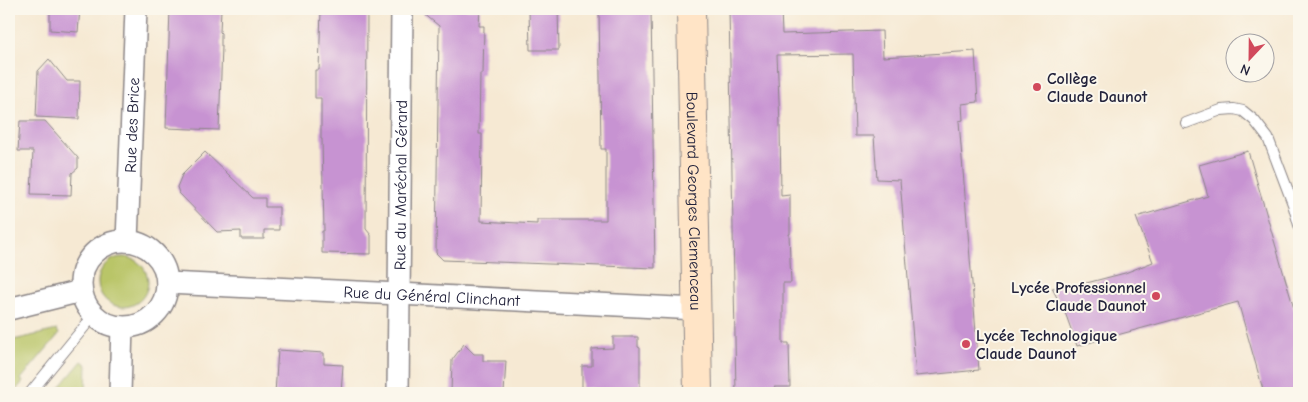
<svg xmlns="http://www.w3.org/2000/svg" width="1308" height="402" font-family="'Comic Neue',sans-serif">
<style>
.green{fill:#b9c567;stroke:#6e7451}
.building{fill:#c793d2}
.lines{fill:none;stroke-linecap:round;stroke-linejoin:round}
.service-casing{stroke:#8c8687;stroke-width:12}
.minor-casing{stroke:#8c8687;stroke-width:24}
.secondary-casing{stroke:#8c8687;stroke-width:30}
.service{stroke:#fff;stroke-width:10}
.minor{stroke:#fff;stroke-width:21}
.secondary{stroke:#ffe4c6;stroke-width:28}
.poi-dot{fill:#d1495b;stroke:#fbf7ec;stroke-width:2}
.labels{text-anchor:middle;stroke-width:4;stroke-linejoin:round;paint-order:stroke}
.poi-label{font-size:16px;font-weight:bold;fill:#22223b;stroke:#fbf7ec;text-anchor:start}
.street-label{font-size:16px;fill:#22223b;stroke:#fbf7ec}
</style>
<rect width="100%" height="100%" fill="#fbf7ec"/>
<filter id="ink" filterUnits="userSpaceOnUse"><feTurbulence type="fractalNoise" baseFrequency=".02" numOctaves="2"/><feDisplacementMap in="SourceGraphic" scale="10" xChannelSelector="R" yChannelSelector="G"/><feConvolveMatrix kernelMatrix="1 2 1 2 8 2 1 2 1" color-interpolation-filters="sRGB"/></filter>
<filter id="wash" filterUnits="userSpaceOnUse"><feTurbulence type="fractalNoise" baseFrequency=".0096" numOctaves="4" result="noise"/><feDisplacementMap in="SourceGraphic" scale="20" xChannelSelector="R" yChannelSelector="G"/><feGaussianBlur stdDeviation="1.12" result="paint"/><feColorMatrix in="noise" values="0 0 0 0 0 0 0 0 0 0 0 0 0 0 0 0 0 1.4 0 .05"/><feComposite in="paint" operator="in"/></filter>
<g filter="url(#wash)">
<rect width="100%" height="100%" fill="#f6e9d3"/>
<path class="green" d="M98 282a25 25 0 1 1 50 0a25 25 0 1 1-50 0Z
M 57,330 L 59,334 L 21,379 L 23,382 L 13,393 L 9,393 L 9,341 Z
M 82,361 L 87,365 L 86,393 L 55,393 Z"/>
<g id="blocks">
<path class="building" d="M 50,9 L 80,9 L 78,32 L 50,30 Z
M 170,9 L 221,9 L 220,32 L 221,33 L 221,46 L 222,46 L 219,130 L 166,128 Z
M 321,9 L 367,9 L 366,229 L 371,235 L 371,254 L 322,253 L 322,231 L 324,231 L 322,139 L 321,139 L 321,98 L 315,98 L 315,70 L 319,70 Z
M 418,9 L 480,9 L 479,26 L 484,26 L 483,74 L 480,74 L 479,134 L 482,134 L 481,221 L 537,224 L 537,220 L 606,220 L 606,149 L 601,149 L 599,9 L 651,9 L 655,268 L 443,260 L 436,253 L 439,26 Z
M 529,9 L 558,9 L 559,50 L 530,50 Z
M 729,9 L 781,9 L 782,34 L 882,31 L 883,57 L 975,51 L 978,102 L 962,104 L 963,120 L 959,121 L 979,370 L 916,376 L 900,180 L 877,179 L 874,136 L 855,136 L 853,54 L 777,55 L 780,124 L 781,196 L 790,195 L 790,234 L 789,234 L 791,283 L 783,283 L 783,343 L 789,343 L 790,387 L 774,387 L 774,393 L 736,393 Z
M 49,59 L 67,81 L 80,81 L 79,119 L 36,117 L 38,71 Z
M 20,121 L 45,121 L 78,158 L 78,168 L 72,173 L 71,195 L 31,194 L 33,151 L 18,151 Z
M 1248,151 L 1299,326 L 1299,393 L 1264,393 L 1238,302 L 1077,346 L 1066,315 L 1052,288 L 1075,286 L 1125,273 L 1153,262 L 1136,217 L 1208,196 L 1199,165 Z
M 205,152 L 253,198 L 265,198 L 265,207 L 279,207 L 279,230 L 264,230 L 264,239 L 241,239 L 241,231 L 217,232 L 179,193 L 177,187 L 182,175 Z
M 613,337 L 638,337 L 638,347 L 640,348 L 640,393 L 593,393 L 593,388 L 582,388 L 582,366 L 592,366 L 592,349 L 613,348 Z
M 464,344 L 474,354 L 483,354 L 483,361 L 506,361 L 504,393 L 451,393 L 452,360 Z
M 278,350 L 324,353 L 324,364 L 343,365 L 341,393 L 275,393 Z"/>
</g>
</g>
<g filter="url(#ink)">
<use href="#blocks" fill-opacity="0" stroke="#8c8687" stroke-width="1"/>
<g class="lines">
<defs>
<path id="service" d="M 1186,123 L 1221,110 L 1234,109 L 1243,111 L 1254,120 L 1268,138 L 1293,204 L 1299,225
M 30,393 L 94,315"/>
<g id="minor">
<path id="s1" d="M 127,241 L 136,9"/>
<circle cx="124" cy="284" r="43"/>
<path id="s2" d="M 167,283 L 399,294 L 697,309"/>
<path d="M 9,309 L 81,291"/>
<path d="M 120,393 L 122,327"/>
<path id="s3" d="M 398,393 L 402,9"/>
</g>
<g id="secondary">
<path id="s4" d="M 691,9 L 698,393"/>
</g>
</defs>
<use href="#service" class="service-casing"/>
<use href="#minor" class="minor-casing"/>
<use href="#secondary" class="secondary-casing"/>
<use href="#service" class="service"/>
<use href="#minor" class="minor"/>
<use href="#secondary" class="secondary"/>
</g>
</g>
<g class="poi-dot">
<circle cx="1037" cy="87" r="5"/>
<circle cx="1156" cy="296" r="5"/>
<circle cx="966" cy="344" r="5"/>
</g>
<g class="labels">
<g class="poi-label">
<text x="1047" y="84">Collège<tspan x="1047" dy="18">Claude Daunot</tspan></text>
<text x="1146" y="293" text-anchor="end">Lycée Professionnel<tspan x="1146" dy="18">Claude Daunot</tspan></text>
<text x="976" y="341">Lycée Technologique<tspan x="976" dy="18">Claude Daunot</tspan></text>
</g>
<g class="street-label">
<text dy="6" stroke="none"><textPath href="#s1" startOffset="116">Rue des Brice</textPath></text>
<text dy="6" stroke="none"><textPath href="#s3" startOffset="208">Rue du Maréchal Gérard</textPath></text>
<text dy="6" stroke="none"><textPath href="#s4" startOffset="192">Boulevard Georges Clemenceau</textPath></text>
<text dy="6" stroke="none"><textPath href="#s2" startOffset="265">Rue du Général Clinchant</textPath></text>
</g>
</g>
<rect width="1308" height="402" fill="none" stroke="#fbf7ec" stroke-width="30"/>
<g transform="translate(1250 58) rotate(202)"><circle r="24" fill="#fbf7ec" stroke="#a4a2a5"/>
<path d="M0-4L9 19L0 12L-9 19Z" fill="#d1495b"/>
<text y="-8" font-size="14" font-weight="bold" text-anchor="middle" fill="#22223b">N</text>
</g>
</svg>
